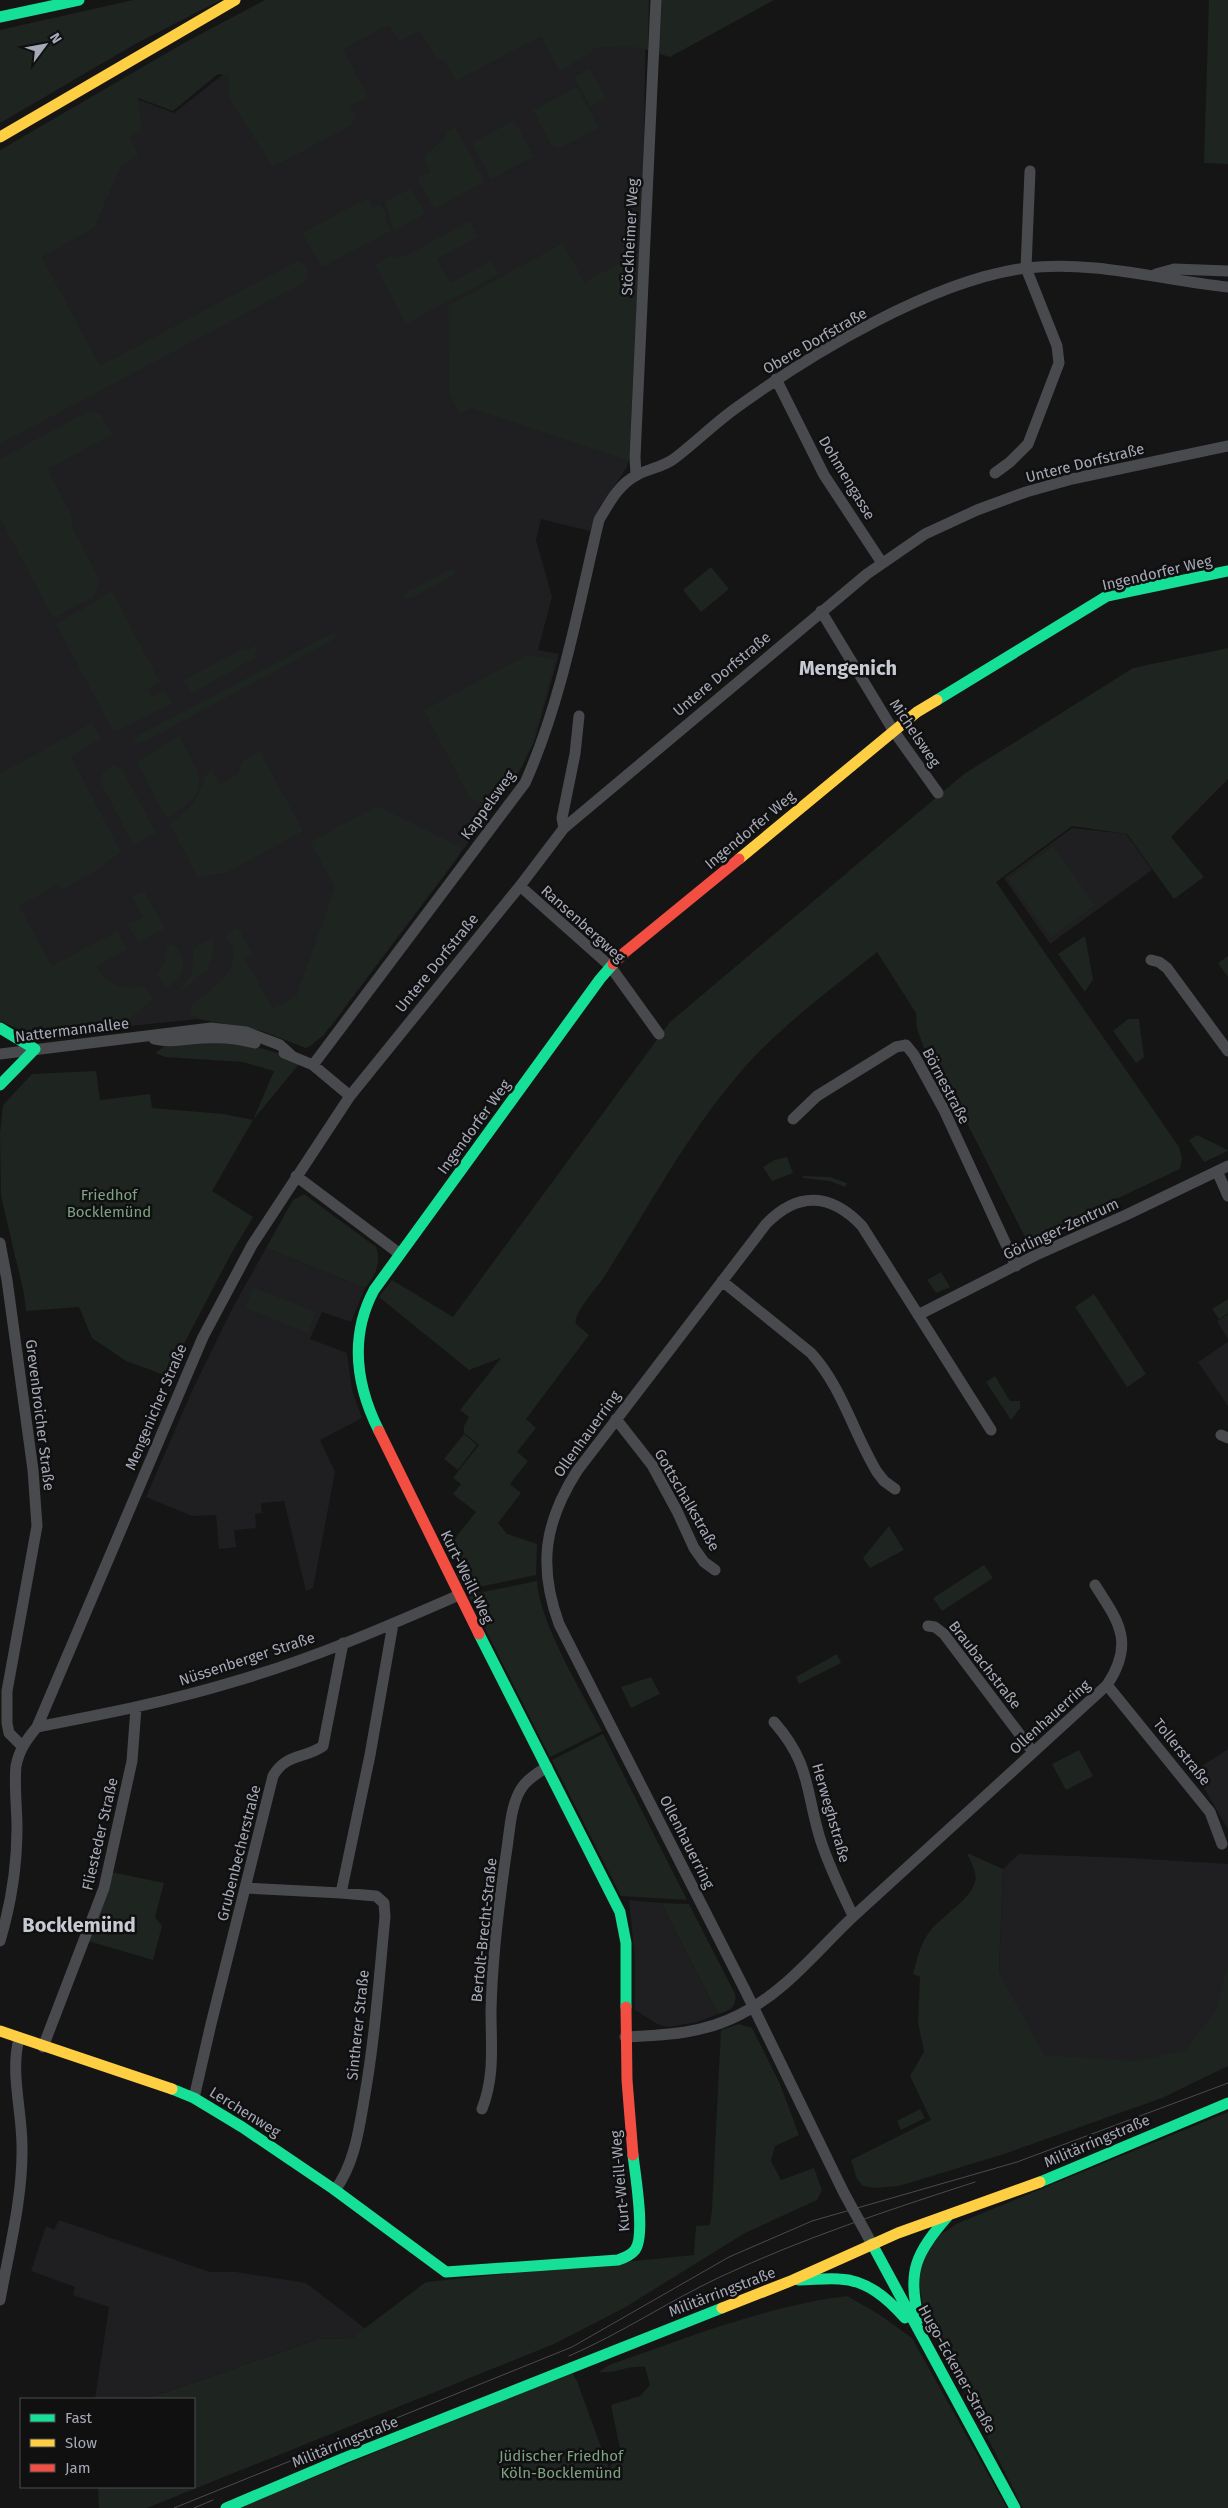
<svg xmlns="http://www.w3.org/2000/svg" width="1228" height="2508" font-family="'Fira Sans',sans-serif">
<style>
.built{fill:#1f1f21}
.green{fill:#1e241f}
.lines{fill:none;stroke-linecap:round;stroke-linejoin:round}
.street{stroke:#494a4e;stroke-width:11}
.fast{stroke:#16e098;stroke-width:11}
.slow{stroke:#ffcf43;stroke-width:11}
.jam{stroke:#f24e42;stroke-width:11}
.tram{stroke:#4a4b4e;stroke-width:1}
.labels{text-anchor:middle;stroke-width:5;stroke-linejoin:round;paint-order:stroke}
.street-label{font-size:15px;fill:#a6a9b7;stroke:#101011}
.park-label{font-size:15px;fill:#7da283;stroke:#101011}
.district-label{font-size:20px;font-weight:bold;fill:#c7c9d3;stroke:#101011}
</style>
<rect width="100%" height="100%" fill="#151515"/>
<path class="built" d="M 426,0 L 646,0 L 644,140 L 629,461 L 626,469 L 600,506 L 590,531 L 541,519 L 536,540 L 552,597 L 538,650 L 559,654 L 534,743 L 513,783 L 332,1025 L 312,1045 L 306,1048 L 262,1031 L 199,1019 L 69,1032 L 33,1033 L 18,1030 L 0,1010 L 0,166 L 132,97 L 174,113 L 225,73 Z
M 1072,828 L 1126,834 L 1152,870 L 1050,944 L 1004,878 Z
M 266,1248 L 365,1288 L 351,1322 L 322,1312 L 310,1339 L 347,1353 L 352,1390 L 362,1418 L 320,1440 L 335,1472 L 313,1588 L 306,1591 L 284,1501 L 261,1503 L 262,1513 L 255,1514 L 256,1528 L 234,1530 L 236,1547 L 219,1549 L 216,1515 L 192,1516 L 146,1497 L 192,1391 L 232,1309 Z
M 1228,1314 L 1228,1339 L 1217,1321 Z
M 1228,1342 L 1228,1406 L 1198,1362 Z
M 1228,1749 L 1228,1829 L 1194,1771 Z
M 1019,1854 L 1129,1858 L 1228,1864 L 1228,2059 L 1051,2070 L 998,1997 L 1003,1869 Z
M 629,1900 L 661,1903 L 718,2014 L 697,2022 L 669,2027 L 659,2025 L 635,2010 L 635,1958 Z
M 59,2220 L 210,2272 L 236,2272 L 306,2283 L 366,2329 L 352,2338 L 318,2339 L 167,2392 L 138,2399 L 95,2399 L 109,2307 L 73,2295 L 75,2287 L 31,2271 L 46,2226 L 54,2230 Z"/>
<path class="green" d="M 133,0 L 221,0 L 137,43 L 0,123 L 0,30 Z
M 265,0 L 649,0 L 648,50 L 627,46 L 594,48 L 588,54 L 560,72 L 541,36 L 456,81 L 445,61 L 437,59 L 420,31 L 399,41 L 389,25 L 343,49 L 368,97 L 350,106 L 355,116 L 352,125 L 273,167 L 228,96 L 229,76 L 218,74 L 173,111 L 138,98 L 142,130 L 130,137 L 139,156 L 121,166 L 94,228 L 42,257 L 100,366 L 297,261 C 309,264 310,272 305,282 L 0,444 L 0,150 L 184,43 Z
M 661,0 L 774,0 L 670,57 L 660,54 L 657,44 Z
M 1209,0 L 1228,0 L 1228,164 L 1204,163 Z
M 590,69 L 606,98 L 590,107 L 574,77 Z
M 577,87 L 599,128 L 560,148 L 551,145 L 533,110 Z
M 514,120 L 534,157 L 491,179 L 472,143 Z
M 455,127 L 485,182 L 434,209 L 417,178 L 430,172 L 424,156 L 445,138 L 447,131 Z
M 411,188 L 425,214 L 394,230 C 390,221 389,212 384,202 Z
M 368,198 L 374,208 L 380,204 L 387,216 L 384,218 L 391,231 L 322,267 L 302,233 Z
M 470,221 L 478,237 L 437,259 L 450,283 L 491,261 L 499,274 L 406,324 L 375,265 L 391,256 L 403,257 Z
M 563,243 L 584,282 L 639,253 L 629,461 L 471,408 L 460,413 L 449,394 L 448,306 Z
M 90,410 L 101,414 L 112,435 L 48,469 L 74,520 L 71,525 L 100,580 L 93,597 L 53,618 L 0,518 L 0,459 Z
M 711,567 L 729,589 L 701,612 L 683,590 Z
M 451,569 L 455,572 L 454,575 L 410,599 L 402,598 L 406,592 Z
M 112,591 L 160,682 L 148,689 L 152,697 L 165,690 L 172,703 L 118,731 L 112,729 L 56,624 Z
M 332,633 L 337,634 L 335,639 L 144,742 L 132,743 L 139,735 Z
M 257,645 L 255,658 L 192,693 L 183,680 L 244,648 L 245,651 Z
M 1228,648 L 1228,779 L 1171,837 L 1204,877 L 1174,899 L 1127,834 L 1072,826 L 996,882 L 1179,1147 L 1182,1158 L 1180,1169 L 1027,1241 L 947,1084 L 924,1048 L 917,1029 L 916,1013 L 877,952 C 832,989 775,1030 738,1075 C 685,1137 647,1211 602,1280 C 596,1289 573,1313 576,1324 L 589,1335 L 526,1419 L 536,1428 L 517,1452 L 528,1461 L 510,1484 L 521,1493 L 498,1523 L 507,1534 L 537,1544 L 536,1575 L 465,1590 L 456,1573 L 461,1561 L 452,1542 L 476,1512 L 453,1494 L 461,1484 L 453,1478 L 479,1445 L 464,1433 L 464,1426 L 469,1417 L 460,1410 L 501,1358 L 469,1370 L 379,1297 L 392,1280 L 453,1317 L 670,1022 L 964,774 L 1133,668 Z
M 527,655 L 555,660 L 533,742 L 523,765 L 494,806 L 470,799 L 424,710 Z
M 92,723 L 101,739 L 71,756 L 121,852 L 94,872 L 62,890 L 59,884 L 19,906 L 52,966 L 117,931 L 127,949 L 96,967 C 107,985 124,991 144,985 L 153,999 L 124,1024 L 91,1029 L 33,1032 L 18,1029 L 0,1021 L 0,774 Z
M 177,737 L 181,739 C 202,778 214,792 166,818 L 137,762 Z
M 260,751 L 303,831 L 228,872 L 200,878 L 197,876 L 169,823 C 190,811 199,798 205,775 L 212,771 L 220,784 L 237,775 L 243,760 Z
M 114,765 L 122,769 L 156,833 L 133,845 L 100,781 L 103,772 Z
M 377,806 L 462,848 L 458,857 L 323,1036 L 306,1048 L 262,1031 L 199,1019 L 190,1014 L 191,1005 C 207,992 241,973 232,947 C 230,943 227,941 226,937 L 228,933 L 238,927 L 253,955 L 245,959 L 273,1009 L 296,996 L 335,888 L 310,842 Z
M 1053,846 L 1095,905 L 1051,938 L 1008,879 Z
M 144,891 L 165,928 L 138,943 L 128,924 L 143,917 L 132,897 Z
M 1085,936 L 1093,979 L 1085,992 L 1058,954 Z
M 210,939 L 213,940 L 213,954 L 208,969 L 175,996 L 192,974 L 193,948 Z
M 174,943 C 189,964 185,974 166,989 L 157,975 L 165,962 L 167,947 Z
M 1228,956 L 1228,977 L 1218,963 Z
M 1128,1019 L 1139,1019 L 1144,1057 L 1136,1063 L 1113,1031 Z
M 170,1042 L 247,1044 L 277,1053 L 299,1064 L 253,1120 L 212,1191 L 253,1217 L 231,1254 L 167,1376 L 126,1361 L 92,1338 L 79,1307 L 26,1311 L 24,1294 L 1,1196 L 0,1133 L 3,1105 L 32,1074 L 96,1071 L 100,1100 L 150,1094 L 152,1108 L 224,1114 L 253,1120 L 274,1071 L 243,1062 L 165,1057 L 155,1053 Z
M 1197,1135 L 1228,1150 L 1228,1151 L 1204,1162 L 1189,1140 Z
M 787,1157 L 793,1173 L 772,1181 L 763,1167 L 774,1160 Z
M 803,1176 L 830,1177 L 847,1183 L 845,1187 L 830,1181 L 803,1178 Z
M 304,1194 L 376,1247 C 382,1263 375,1276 365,1288 L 266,1248 L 293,1200 Z
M 941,1272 L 950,1287 L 936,1293 L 927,1280 Z
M 253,1287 L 316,1312 L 308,1333 L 245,1308 Z
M 1094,1294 L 1146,1374 L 1127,1387 L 1075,1307 Z
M 1228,1299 L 1228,1313 L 1219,1319 L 1212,1309 Z
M 995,1376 L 1010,1401 L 1020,1401 L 1020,1408 L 1011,1420 L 986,1382 Z
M 464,1434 L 477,1445 L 458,1470 L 444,1459 Z
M 889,1526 L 904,1550 L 870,1568 L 863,1558 Z
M 984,1565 L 993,1578 L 942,1611 L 933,1598 Z
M 537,1581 C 539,1622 582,1692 602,1731 L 550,1757 L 468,1595 Z
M 837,1654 L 841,1663 L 799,1684 L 796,1677 Z
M 651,1677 L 660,1694 L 631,1708 L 621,1687 Z
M 603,1734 L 687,1900 L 621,1896 L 552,1760 Z
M 1079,1750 L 1093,1776 L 1066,1790 L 1052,1764 Z
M 967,1853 L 1003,1869 L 999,1972 L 1044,2055 L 1136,2061 L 1186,2050 L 1216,2010 L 1228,1965 L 1228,2066 L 1162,2098 L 1004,2154 L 899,2186 L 874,2188 L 863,2186 L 857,2179 L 851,2160 L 931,2120 L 910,2076 L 924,2052 L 918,2022 L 920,1977 L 913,1974 C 917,1959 920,1944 930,1931 C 941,1917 970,1900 975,1882 C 978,1873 970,1861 967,1853 Z
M 111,1872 L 164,1883 L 155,1917 L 162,1926 L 153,1960 L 88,1941 Z
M 661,1903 L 689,1904 L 735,1994 C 738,2007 728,2011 718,2014 Z
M 739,2024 L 752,2028 L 780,2084 L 799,2135 L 775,2146 L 771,2161 L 781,2180 L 814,2168 L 822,2190 L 817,2200 L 745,2233 L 624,2308 L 554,2344 L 147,2508 L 99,2508 L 98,2487 L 194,2487 L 194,2399 L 138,2399 L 167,2392 L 318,2339 L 352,2338 L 426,2282 L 694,2255 L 696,2226 L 710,2225 L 712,2209 L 721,2030 Z
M 920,2109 L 925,2118 L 901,2130 L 897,2121 Z
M 1228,2112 L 1228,2508 L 1023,2508 L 925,2314 C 919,2290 915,2264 931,2243 C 937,2235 949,2230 956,2224 Z
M 847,2296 L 880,2315 L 912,2338 L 1007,2508 L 238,2508 L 572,2373 L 577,2381 L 609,2469 L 620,2449 L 611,2405 L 640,2396 L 650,2385 L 645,2367 C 625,2365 618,2374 599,2372 L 609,2365 C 687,2338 765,2306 847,2296 Z"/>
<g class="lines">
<path class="street" d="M 1156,274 L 1174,269 L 1228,271
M 776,379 L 824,475 L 882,563
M 995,473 L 1010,462 L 1028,444 L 1059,363 L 1057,346 L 1026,268 L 1030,171
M 636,475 L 635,457 L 656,0
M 821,611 L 893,730 L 938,793
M 564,828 L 562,818 L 575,754 L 579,716
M 520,886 L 610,966 L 659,1034
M 1151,960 L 1159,962 L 1167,968 L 1228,1051
M 154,1039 C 170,1043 185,1039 201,1038 C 219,1037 238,1038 255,1043
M 284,1053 L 313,1065 L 350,1096
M 0,1054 L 211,1028 L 246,1032 L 280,1045 L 291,1055
M 313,1065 L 525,783 C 562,700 578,608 599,520 C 609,503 619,484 637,475 C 650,468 664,467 675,458 C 696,442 715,423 736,408 C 812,353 933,280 1026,268 C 1095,260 1160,280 1228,287
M 793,1119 L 817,1096 L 896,1047 L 906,1045 L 914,1055 L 944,1110 L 1016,1266
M 1217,1171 L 1228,1196
M 296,1176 L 400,1254
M 0,1243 L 7,1280 L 33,1470 L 37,1526 L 7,1691 L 7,1723 L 9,1733 L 22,1746
M 722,1281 L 811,1353 C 842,1387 853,1432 877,1472 L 884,1481 L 895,1489
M 918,1315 L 1036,1255 L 1126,1215 L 1228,1166
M 616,1419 L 652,1465 L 677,1511 L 694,1548 L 704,1562 L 715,1570
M 1221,1435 L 1228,1438
M 928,1626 L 935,1627 L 944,1634 L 1033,1752
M 1107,1685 L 1210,1812 L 1222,1844
M 774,1722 C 810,1763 805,1787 819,1835 C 827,1863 841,1890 853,1916
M 37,1727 C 104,1714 171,1701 236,1681 C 312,1659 386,1627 459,1595
M 246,1888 L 341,1893
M 0,1941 C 11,1904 17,1866 17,1828 C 17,1809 14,1784 16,1766 C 19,1750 27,1739 37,1727 L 203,1337 L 252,1245 L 350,1096 L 520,886 L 564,828 L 867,574 L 925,534 L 977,510 L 1026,492 L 1072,479 L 1228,446
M 625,2037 C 665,2035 702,2034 739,2015 C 786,1992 818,1949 856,1914 C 940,1838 1023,1761 1107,1685 C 1135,1643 1119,1622 1095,1585
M 43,2047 L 104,1888 L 132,1761 L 136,1708
M 194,2098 L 211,2024 L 273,1776 C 286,1753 305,1759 323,1746 L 343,1643
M 482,2109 C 495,2076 491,2045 491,2011 C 492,1957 499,1902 507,1848 C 510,1828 511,1802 523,1786 C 529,1778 539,1772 547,1767
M 335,2190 C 354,2165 359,2130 364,2100 C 375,2039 379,1978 385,1917 L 384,1903 L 376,1896 L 341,1893 L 370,1755 L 393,1624
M 872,2244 L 844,2193 L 746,1992 L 559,1624 C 538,1566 544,1523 577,1471 L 766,1224 C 798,1191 831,1193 862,1226 L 991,1430
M 0,2300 C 9,2250 23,2197 22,2146 C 22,2111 10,2072 19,2039"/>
<path class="fast" d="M 0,17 L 79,0
M 937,700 L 1107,596 L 1228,571
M 0,1028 L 35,1049 L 0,1085
M 379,1431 C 356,1385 349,1337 374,1290 L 600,979 L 613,964
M 479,1634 L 620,1912 L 626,1943 L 626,2007
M 172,2089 L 194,2098 L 242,2127 L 335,2190 L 446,2272 L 618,2260 C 624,2258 631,2255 635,2250 C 646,2236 635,2174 633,2155
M 1040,2182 L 1228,2103
M 872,2244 L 1015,2508
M 799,2280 C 812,2280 825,2278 839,2279 C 867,2280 887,2298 905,2318
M 919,2319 C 906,2271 917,2252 948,2216
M 226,2508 L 344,2458 L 722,2308"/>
<path class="slow" d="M 0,137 L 235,0
M 739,859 L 917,712 L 937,700
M 0,2031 L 172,2089
M 722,2308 L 793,2280 L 898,2233 L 1040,2182"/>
<path class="jam" d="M 613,964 L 624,953 L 739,859
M 379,1431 L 479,1634
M 626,2007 L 627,2080 L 633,2155"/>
<path class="tram" d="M 569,2356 C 622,2333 669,2301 720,2277 C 803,2238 889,2210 975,2182
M 174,2508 L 572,2347 L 729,2257 L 812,2221 L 1017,2162 L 1228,2083
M 194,2508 L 213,2500"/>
</g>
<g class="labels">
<g class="street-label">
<text transform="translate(630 237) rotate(-87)" y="5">Stöckheimer Weg</text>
<text transform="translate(815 341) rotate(-30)" y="5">Obere Dorfstraße</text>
<text transform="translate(1085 463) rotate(-14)" y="5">Untere Dorfstraße</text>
<text transform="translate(847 478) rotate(59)" y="5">Dohmengasse</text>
<text transform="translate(1157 573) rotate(-13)" y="5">Ingendorfer Weg</text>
<text transform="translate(722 674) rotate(-40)" y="5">Untere Dorfstraße</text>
<text transform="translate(915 733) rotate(56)" y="5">Michelsweg</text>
<text transform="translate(488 805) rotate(-54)" y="5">Kappelsweg</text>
<text transform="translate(750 830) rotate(-40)" y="5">Ingendorfer Weg</text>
<text transform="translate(583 924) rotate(42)" y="5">Ransenbergweg</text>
<text transform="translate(437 963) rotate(-51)" y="5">Untere Dorfstraße</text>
<text transform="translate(72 1030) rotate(-7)" y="5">Nattermannallee</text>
<text transform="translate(946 1086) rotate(62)" y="5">Börnestraße</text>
<text transform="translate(474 1127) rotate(-54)" y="5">Ingendorfer Weg</text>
<text transform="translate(1061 1229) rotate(-25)" y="5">Görlinger-Zentrum</text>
<text transform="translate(156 1407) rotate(-67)" y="5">Mengenicher Straße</text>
<text transform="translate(40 1415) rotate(83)" y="5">Grevenbroicher Straße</text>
<text transform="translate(587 1434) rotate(-54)" y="5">Ollenhauerring</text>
<text transform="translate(687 1500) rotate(60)" y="5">Gottschalkstraße</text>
<text transform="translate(467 1577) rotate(64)" y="5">Kurt-Weill-Weg</text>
<text transform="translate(247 1659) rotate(-18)" y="5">Nüssenberger Straße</text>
<text transform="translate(985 1665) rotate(52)" y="5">Braubachstraße</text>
<text transform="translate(1050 1717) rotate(-42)" y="5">Ollenhauerring</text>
<text transform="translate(1182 1752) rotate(51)" y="5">Tollerstraße</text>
<text transform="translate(831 1813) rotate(74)" y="5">Herweghstraße</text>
<text transform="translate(100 1834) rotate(-77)" y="5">Fliesteder Straße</text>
<text transform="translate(687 1842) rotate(63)" y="5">Ollenhauerring</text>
<text transform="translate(239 1853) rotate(-76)" y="5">Grubenbecherstraße</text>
<text transform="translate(484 1930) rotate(-84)" y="5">Bertolt-Brecht-Straße</text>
<text transform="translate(358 2025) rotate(-84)" y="5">Sintherer Straße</text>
<text transform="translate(245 2112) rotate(32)" y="5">Lerchenweg</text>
<text transform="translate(1097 2141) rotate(-23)" y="5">Militärringstraße</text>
<text transform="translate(620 2181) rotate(-95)" y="5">Kurt-Weill-Weg</text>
<text transform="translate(722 2292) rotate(-21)" y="5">Militärringstraße</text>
<text transform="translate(957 2369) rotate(61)" y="5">Hugo-Eckener-Straße</text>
<text transform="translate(345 2442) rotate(-22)" y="5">Militärringstraße</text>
</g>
<g class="park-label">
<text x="109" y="1200">Friedhof<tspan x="109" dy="17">Bocklemünd</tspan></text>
<text x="561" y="2461">Jüdischer Friedhof<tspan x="561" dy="17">Köln-Bocklemünd</tspan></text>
</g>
<g class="district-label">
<text x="848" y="675">Mengenich</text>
<text x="79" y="1932">Bocklemünd</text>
</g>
</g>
<rect x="20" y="2398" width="175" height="90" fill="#101011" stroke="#4c4d53"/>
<rect x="30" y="2414" width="25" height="8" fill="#16e098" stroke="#4c4d53"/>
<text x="65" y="2423" font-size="15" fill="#a6a9b7">Fast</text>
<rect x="30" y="2439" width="25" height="8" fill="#ffcf43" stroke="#4c4d53"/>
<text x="65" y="2448" font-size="15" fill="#a6a9b7">Slow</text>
<rect x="30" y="2464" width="25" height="8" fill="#f24e42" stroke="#4c4d53"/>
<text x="65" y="2473" font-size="15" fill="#a6a9b7">Jam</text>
<g transform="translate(45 45) rotate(58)" stroke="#101011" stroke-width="4" paint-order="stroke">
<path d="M0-4L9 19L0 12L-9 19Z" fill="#a6a9b7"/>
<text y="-8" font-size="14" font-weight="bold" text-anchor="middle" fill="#a6a9b7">N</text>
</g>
</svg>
